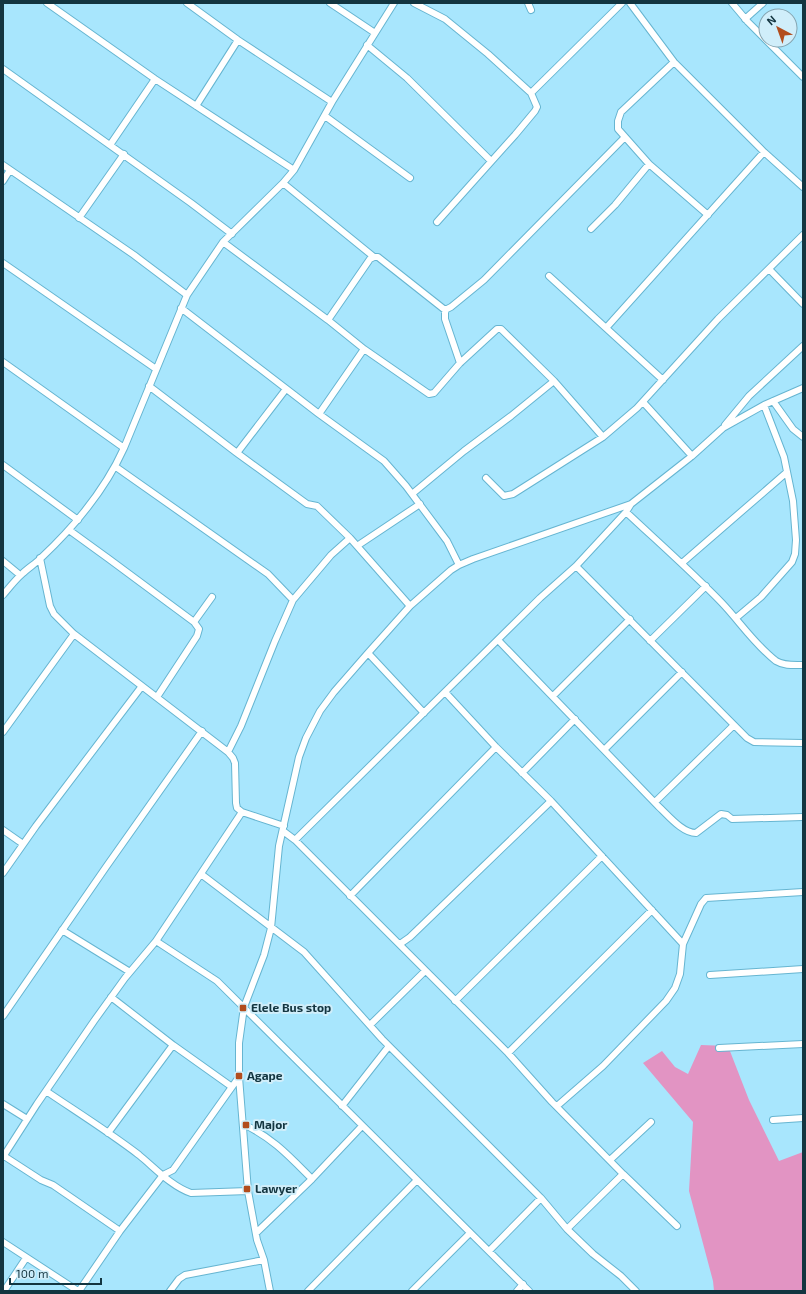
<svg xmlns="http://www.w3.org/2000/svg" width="806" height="1294" font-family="'Exo 2',sans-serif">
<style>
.green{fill:#e294c3}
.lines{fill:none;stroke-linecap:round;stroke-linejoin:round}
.minor-casing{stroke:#66b5d1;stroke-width:8}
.minor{stroke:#fff;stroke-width:6}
.poi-dot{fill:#b24d1d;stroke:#d0eefa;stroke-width:1.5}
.labels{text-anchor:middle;stroke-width:4;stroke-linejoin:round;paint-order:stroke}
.poi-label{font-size:12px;font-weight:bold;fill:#133540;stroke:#d0eefa;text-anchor:start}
</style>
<rect width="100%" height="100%" fill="#a8e6fd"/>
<path class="green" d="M 701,1045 L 728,1046 L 749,1100 L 779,1161 L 803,1152 L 803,1291 L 714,1291 L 713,1281 L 689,1191 L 693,1122 L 643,1063 L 662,1051 L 675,1067 L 688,1074 Z"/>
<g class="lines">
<defs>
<path id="minor" d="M 47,3 L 155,79 L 294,170
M 187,3 L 238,40 L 332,102
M 330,3 L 375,33
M 414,3 L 445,19 L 488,54 L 531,93 L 537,107 L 535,111 L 515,135 L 437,222
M 528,3 L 531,10
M 630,3 L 674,62 L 764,152 L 803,187
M 732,3 L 748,22 L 803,77
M 745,19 L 763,3
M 367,45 L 407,78 L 491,161
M 674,62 L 621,112 L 618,121 L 618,129 L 649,164 L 708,215
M 3,69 L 191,203 L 232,234
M 531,93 L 622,3
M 196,106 L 238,40
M 325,116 L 410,178
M 110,145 L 155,79
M 3,165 L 134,255 L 187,295
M 3,181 L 10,170
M 283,183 L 374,257
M 79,218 L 124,154
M 591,229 L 615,205 L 649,164
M 223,242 L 328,320 L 364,349 L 429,394 L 434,393 L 460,363 L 497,329 L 501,329 L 554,381 L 603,437
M 3,263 L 156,369
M 769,269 L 803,304
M 549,276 L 663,380
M 181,308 L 319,414 L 384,461 L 406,486 L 447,541 L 459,565
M 445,310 L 445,319 L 460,363
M 328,320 L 370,259 L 374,257 L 378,257 L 445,310 L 451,307 L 484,280 L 625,137
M 606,328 L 764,152
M 3,362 L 124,448
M 149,386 L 237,453 L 307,504 L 317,506 L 350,538 L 410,606
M 773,401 L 793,429 L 803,437
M 643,402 L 692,456
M 319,414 L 364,349
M 725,425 L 749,396 L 803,346
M 237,453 L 286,389
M 3,465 L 78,520
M 116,467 L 268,574 L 293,600
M 486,478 L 504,496 L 513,494 L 603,437 L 637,408 L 718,319 L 803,235
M 412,494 L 464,451 L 511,416 L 554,381
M 626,512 C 658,542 691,571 722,603 C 740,622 755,645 776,661 C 784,666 794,665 803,665
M 69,530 L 109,559 L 194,622 L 199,629 L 197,636 L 157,697
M 357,546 L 420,504
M 40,558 L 50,606 L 54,614 L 74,634 L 228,752 L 233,758 L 235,763 L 236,803 L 237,808 L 242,812 L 284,826
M 3,561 L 20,575
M 682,563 L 787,472
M 576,566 L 747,738 L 754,742 L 803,743
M 3,595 C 9,588 15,580 22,574 C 28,568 35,564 41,558 C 74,527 105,490 124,448 L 187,295 L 223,242 L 283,183 L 294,170 L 332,102 L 394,3
M 736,618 L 761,597 L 792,562 L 795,554 L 796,540 L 793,501 L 784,457 L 764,405
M 194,622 L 212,597
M 498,640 L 658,806 C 668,815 682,833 696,833 L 721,814 L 727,815 L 732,819 L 803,817
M 650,641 L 706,586
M 368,653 L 424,713
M 445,692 L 496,747 L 551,801 L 683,944
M 553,696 L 630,619
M 3,732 L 74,634
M 604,750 L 682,672
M 228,752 L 241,726 L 275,641 L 293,600 L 331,555 L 350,538
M 522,773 L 575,719
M 655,802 L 734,725
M 3,830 L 23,844
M 283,831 L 295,840 L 508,1053 L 552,1102 L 623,1174 L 677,1226
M 295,840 L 540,598 L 576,566 L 626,512 L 631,504
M 3,873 L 36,826 L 142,686
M 201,874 L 304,952 L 382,1039 L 541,1198 L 567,1229 L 593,1254 L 621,1276 L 636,1291
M 350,896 L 496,747
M 62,930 L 130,972
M 156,941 L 217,981 L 529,1291
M 400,944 L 410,937 L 551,801
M 710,975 L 803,969
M 111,997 L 173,1045 L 232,1087
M 455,1001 L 602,856
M 3,1016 L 106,867 L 202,731
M 370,1025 L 425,971
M 719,1048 L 803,1044
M 508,1053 L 652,910
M 46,1091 C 77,1112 109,1132 139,1155 C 155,1168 171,1186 191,1193 L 248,1191
M 3,1104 L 27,1119
M 342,1106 L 389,1046
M 557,1106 L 603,1066 L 666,1001 L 675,988 L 680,974 L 683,944 L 701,904 L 706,898 L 803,892
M 773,1120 L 803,1118
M 243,1124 C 273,1138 289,1156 312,1179
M 108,1133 L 173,1045
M 4,1156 L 41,1180 L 53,1185 L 120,1231
M 3,1157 L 37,1104 L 94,1021 L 125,978 L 156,941 L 242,812
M 610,1160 L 651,1122
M 567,1229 L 623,1174
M 256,1233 L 312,1179 L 362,1126
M 3,1242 L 78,1291
M 489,1251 L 541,1198
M 4,1291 L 26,1258
M 79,1291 L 120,1231 L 163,1175 L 173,1170 L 239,1077
M 170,1291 L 179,1279 L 185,1275 L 264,1260
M 270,1291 L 264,1260 L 257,1240 L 248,1191 L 239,1077 L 239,1043 L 244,1007 L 264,955 L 271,928 L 279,846 L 299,757 L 306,738 L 320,711 L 334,692 L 368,653 L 410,606 L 451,570 L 459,565 L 473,559 L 631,504 L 692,456 L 723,428 L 764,405 L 803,388
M 308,1291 L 417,1180
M 412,1291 L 470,1233
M 517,1291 L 523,1284"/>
</defs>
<use href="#minor" class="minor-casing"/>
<use href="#minor" class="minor"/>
</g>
<g class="poi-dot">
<rect x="239" y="1004" width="8" height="8" rx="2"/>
<rect x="235" y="1072" width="8" height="8" rx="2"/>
<rect x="242" y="1121" width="8" height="8" rx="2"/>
<rect x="243" y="1185" width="8" height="8" rx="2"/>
</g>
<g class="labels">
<g class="poi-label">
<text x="251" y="1012">Elele Bus stop</text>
<text x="247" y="1080">Agape</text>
<text x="254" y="1129">Major</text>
<text x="255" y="1193">Lawyer</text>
</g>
</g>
<rect width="806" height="1294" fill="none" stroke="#133540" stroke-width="8"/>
<g transform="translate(778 28) rotate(319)"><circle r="19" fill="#d0eefa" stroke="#84a4b0"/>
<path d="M0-3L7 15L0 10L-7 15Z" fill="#b24d1d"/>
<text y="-6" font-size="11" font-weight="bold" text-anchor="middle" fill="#133540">N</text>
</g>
<path d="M10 1278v6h91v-6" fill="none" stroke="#133540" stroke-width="2"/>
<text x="16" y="1278" font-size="12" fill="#133540" stroke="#d0eefa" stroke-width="3" paint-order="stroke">100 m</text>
</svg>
